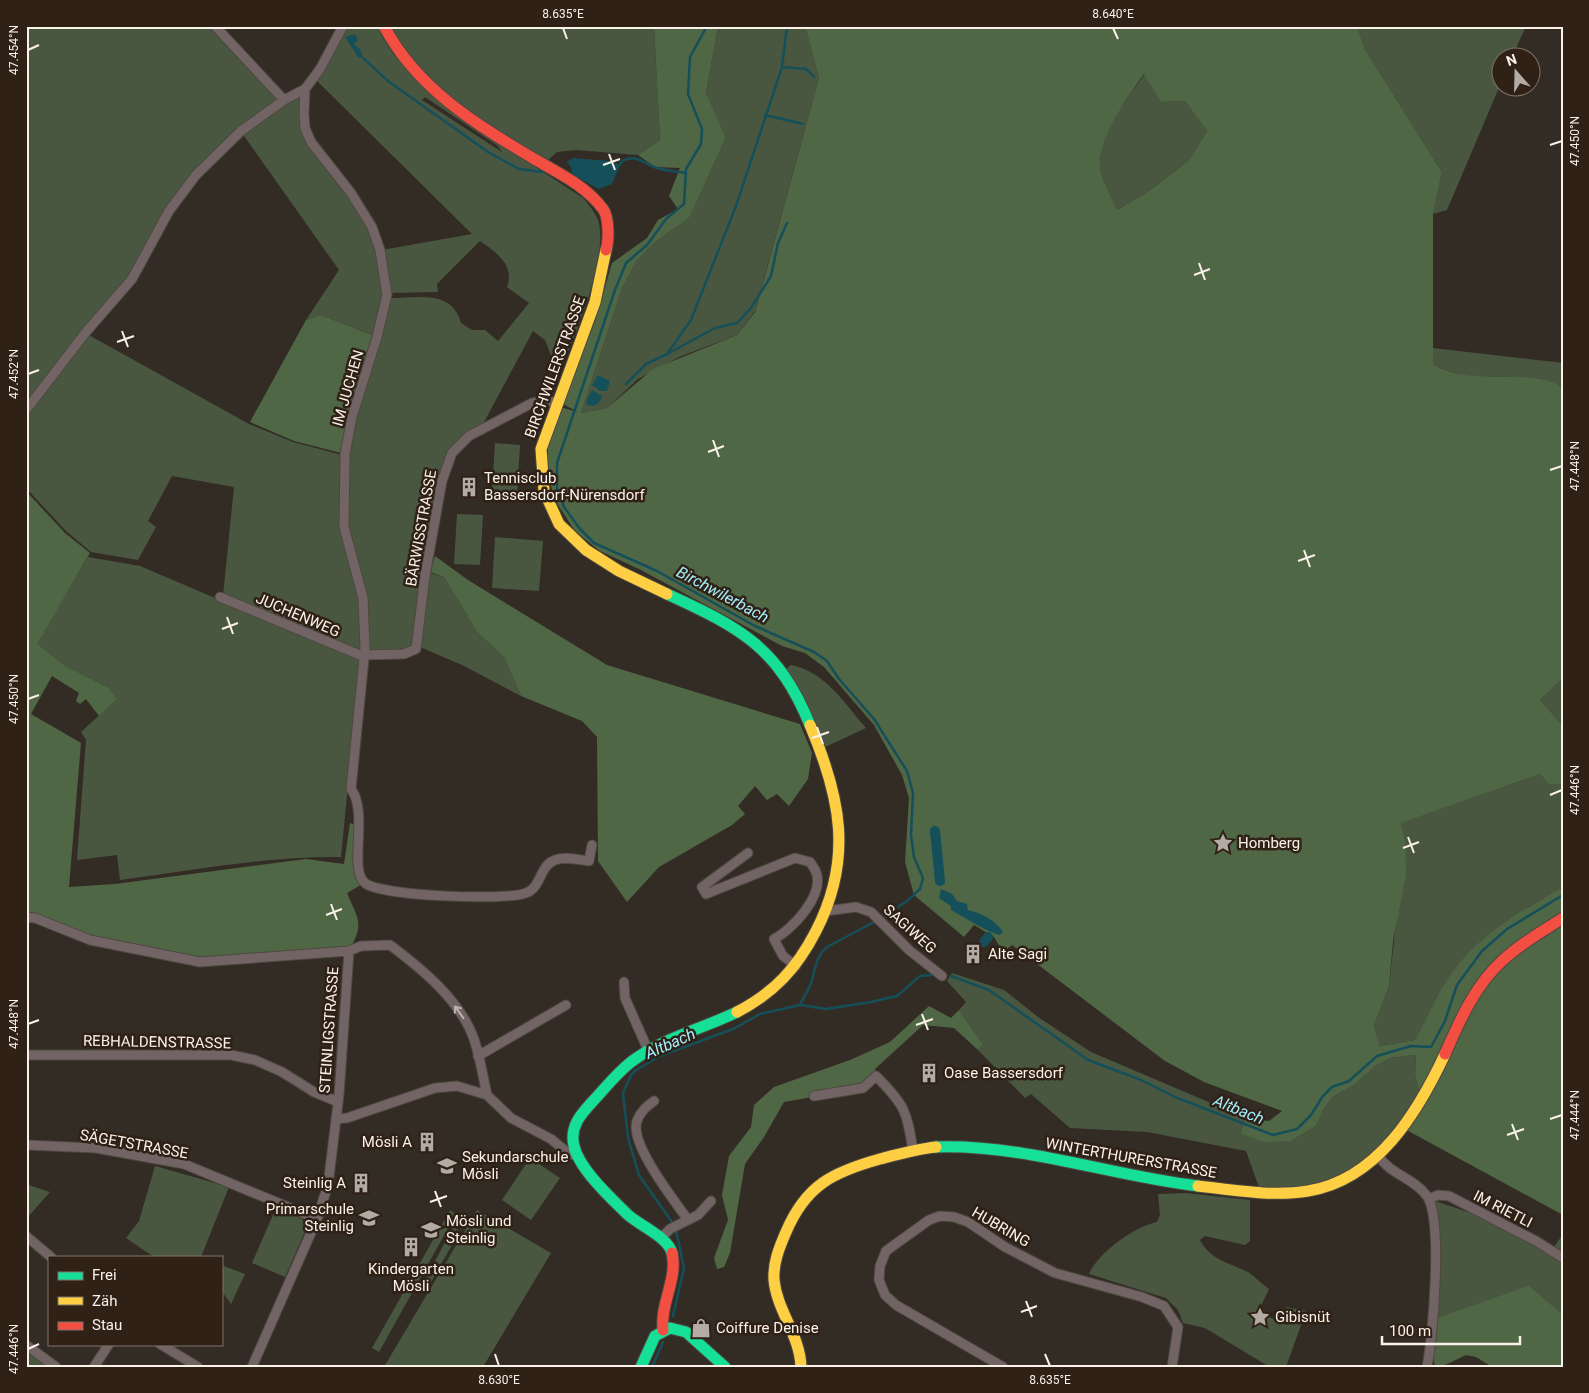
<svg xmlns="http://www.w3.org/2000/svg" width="1589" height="1393" font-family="Roboto,sans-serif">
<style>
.green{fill:#495741;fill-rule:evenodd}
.forest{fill:#506746;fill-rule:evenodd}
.water{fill:#15505a}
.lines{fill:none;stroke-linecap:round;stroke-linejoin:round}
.stream{stroke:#15505a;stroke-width:2.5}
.canal{stroke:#15505a;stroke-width:10}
.street-casing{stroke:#4e4841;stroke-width:11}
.fast-casing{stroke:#4e4841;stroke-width:13}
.slow-casing{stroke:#4e4841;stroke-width:13}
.jam-casing{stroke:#4e4841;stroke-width:13}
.street{stroke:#726464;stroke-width:9}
.fast{stroke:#16e098;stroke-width:11}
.slow{stroke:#ffcf43;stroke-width:11}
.jam{stroke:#f24e42;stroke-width:11}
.oneway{stroke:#bdb2ad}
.ticks{fill:none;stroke:#faf1e9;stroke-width:2}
.labels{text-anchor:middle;stroke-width:5;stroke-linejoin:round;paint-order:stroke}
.street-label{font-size:15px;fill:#faf1e9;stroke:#2f2116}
.poi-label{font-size:15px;fill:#faf1e9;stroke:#2f2116;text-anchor:start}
.water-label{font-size:16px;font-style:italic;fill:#a5effe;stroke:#2f2116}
.neatline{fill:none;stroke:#faf1e9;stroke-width:2}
.ticks-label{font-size:12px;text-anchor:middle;fill:#faf1e9}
</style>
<rect width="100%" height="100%" fill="#332c25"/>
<path class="green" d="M 26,26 L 212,26 L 279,100 L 194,174 L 131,277 L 26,406 Z
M 345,26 L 378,26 L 383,38 L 395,56 L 466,122 L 583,198 C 589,205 594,211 598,220 C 609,255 577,330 563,364 L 552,358 L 545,340 L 533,331 L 483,424 L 456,442 L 445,457 L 440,475 L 423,571 L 444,577 L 477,632 L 504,657 L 521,696 L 462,665 L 413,644 L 404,651 L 366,653 L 365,597 L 345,532 L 347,454 L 354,418 L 390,298 C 418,298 452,289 461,323 L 472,330 L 485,330 L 498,341 L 529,303 L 507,287 C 515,265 497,253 480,241 L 437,284 L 438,292 L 389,293 L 382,250 L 472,234 L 316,80 ZM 425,97 L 498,146 L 502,152 L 422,100 Z
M 388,26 L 654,26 L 660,140 L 638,155 L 576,150 L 557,152 L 546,162 L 472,116 L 417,67 Z
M 718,26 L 805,26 L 819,78 L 755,311 L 737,335 L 679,357 L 638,379 L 607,408 L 581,413 L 622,288 L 637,260 L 654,243 L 690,217 L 726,137 L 706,93 Z
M 1357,26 L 1526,26 L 1512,57 L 1502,58 L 1501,83 L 1447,210 L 1433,214 L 1442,172 L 1365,49 Z
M 1145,74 L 1161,102 L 1185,101 L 1207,131 L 1190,159 L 1152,189 L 1117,210 C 1113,199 1101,178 1100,167 C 1098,137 1128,97 1145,74 Z
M 298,96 L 302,99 L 303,129 L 349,195 L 369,228 L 378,251 L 383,295 L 375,336 L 321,315 L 306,320 L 339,270 L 242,133 L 265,115 Z
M 87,334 L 249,424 L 293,442 L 342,455 L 340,527 L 359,595 L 362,654 L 223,596 L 234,487 L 172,476 L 148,521 L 156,527 L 138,560 L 91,552 L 66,531 L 26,488 L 26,413 Z
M 1433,348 L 1563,363 L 1563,389 C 1548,372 1492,378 1470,376 C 1457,375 1445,370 1432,365 Z
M 495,443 L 520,445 L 517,495 L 492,493 Z
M 457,514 L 483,515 L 480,565 L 454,564 Z
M 495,537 L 543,541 L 539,591 L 492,588 Z
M 88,557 L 140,566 L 360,660 L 341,857 C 267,856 194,870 120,880 L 117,855 L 77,860 L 86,740 L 81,732 L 117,699 L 109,688 L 64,665 L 36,644 Z
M 791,665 C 826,672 844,703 866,728 L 823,748 L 786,669 Z
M 1563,678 L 1563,726 L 1540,700 Z
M 1540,774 L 1548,784 L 1563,784 L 1563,887 L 1528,907 L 1425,1025 L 1415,1040 L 1378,1046 L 1374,1026 L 1389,986 L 1405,840 L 1400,823 Z
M 952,973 L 1004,990 L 1038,1017 L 1091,1052 L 1246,1118 L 1240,1133 L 1291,1141 L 1316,1126 L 1324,1108 L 1334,1096 L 1354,1085 L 1374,1067 L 1390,1058 L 1416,1055 L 1415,1074 L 1421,1099 L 1378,1155 L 1335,1184 L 1261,1193 L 1246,1151 L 1147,1132 L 1070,1128 L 1031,1094 L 1025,1098 L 978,1050 L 983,1044 L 959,1010 L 966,1002 L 947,981 Z
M 530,1158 L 560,1178 L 531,1220 L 502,1200 Z
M 155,1166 L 229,1187 L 201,1257 L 154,1257 L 126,1238 L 139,1221 Z
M 26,1184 L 50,1192 L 26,1219 Z
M 1185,1193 L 1250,1200 L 1250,1241 L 1245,1245 L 1205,1236 L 1200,1240 C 1210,1260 1230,1263 1248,1272 C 1255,1277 1262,1284 1269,1289 L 1258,1312 L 1280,1322 L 1287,1307 L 1306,1311 L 1286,1367 L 1268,1366 L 1205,1328 L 1183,1323 L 1178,1310 L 1166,1298 L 1089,1274 C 1098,1253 1135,1226 1157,1222 L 1160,1215 L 1158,1194 Z
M 1429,1199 L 1474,1214 L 1550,1253 L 1563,1234 L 1563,1315 L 1529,1287 L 1433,1319 L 1435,1249 Z
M 276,1208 L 302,1219 L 307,1227 L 285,1277 L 252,1263 Z
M 450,1210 L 456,1214 L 379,1352 L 372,1348 Z
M 477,1210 L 551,1253 L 483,1367 L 384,1367 Z
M 453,1227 L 460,1231 L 428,1287 L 423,1284 Z
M 221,1265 L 245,1274 L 231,1304 L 221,1290 Z
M 26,1348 L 54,1367 L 26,1367 Z"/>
<path class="forest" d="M 654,26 L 718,26 L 706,93 L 726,137 L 690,217 L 654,243 L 637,260 L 622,288 L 581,413 L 607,408 L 653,369 L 737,335 L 755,312 L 819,78 L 805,26 L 1357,26 L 1365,49 L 1442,172 L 1433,214 L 1433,365 C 1444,370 1454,374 1466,375 C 1490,379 1547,371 1563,389 L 1563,678 L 1540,700 L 1563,726 L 1563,784 L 1548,784 L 1540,774 L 1401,823 L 1405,840 L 1406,875 L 1393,941 L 1389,986 L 1374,1026 L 1379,1046 L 1415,1040 C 1427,1020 1435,998 1448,979 C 1476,936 1519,912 1563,887 L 1563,1215 L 1401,1127 L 1421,1099 L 1415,1074 L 1416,1055 L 1390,1058 L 1374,1067 L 1354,1085 L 1334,1096 L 1324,1108 L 1316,1126 L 1291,1141 L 1264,1142 L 1240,1133 L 1246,1118 L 1269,1121 L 1282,1111 L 1204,1082 L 1165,1061 L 1012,945 L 1003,952 L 994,937 L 974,925 L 964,937 L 914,895 L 905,862 L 909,798 L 902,775 L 874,725 L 824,667 L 805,653 L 782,646 L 639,569 L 600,551 L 575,531 L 558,505 L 548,478 L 548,437 L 560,407 L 578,412 L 563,404 L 595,321 L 612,263 L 647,238 L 658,220 L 678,209 L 669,196 L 680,168 L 655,167 L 638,155 L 660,140 ZM 1144,74 L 1161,102 L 1185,101 L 1207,131 L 1190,159 L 1152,189 L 1117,210 C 1113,199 1101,178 1100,167 C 1098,138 1128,97 1144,74 Z
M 321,315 L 377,337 L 345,454 L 294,441 L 250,422 L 306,320 Z
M 26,491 L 65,533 L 90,553 L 37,644 L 64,665 L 109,688 L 117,699 L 99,716 L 86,699 L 80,704 L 76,701 L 79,693 L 52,676 L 31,714 L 81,743 L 69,887 L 115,884 L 306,859 L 344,864 L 350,823 L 360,827 L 358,873 L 364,883 L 347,893 C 358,920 365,922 349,951 L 216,963 L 90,940 L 26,917 Z
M 435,556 L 468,580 L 607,665 L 800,724 L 812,753 L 808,779 L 789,806 L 777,794 L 767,800 L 755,786 L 738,806 L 745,814 L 732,825 L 659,867 L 627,902 L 598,861 L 597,737 L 582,721 L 521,696 L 504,657 L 477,632 L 444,577 L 430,572 Z
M 929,1006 L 951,1018 L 959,1010 L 983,1044 L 978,1050 L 954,1028 L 923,1025 L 875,1069 L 876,1076 L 863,1088 L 784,1102 L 764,1137 L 745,1164 L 730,1253 L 724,1267 L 717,1269 L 714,1258 L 728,1220 L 722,1195 L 729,1156 L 751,1127 L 754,1105 L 774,1087 L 850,1060 L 890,1042 Z
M 1529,1286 L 1563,1315 L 1563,1367 L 1492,1367 L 1476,1357 L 1466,1355 L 1441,1367 L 1435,1367 L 1431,1340 L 1433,1319 Z"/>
<path class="water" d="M 355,34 L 358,40 L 354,44 L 360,49 L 363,58 L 358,57 L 345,37 Z
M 573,158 L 609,161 L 620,165 L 612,184 L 599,189 L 572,174 L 571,167 L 567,162 Z
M 598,375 L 610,381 L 607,391 L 600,391 L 592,385 Z
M 592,390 L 602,396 C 600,404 595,407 587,405 L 586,401 Z
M 941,889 L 952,894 L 957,901 L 967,904 L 968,910 C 982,914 995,919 1003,932 L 1000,935 C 989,933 962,916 951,910 L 951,906 L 939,898 Z"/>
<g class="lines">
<path class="stream" d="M 707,26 L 690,57 L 688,94 L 702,129 L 701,144 L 686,169 L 684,204 L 666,219 L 647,245 L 626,263 L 615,290 L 557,463 L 557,488 L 564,507 L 580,529 L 594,543 L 657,571 L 755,626 L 814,652 L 827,661 L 839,679 L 874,719 L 907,771 L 913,793 L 911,835 L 914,857 L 923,878 L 920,889 L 907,901 L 881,918
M 363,58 L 388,81 L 488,152 L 519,169 L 542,172
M 782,67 L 806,69 L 814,77
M 765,115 L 803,124
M 620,165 L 622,161 C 636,154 642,162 654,167 C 664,171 676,171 686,173
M 667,354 L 715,328 L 737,323 L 751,308 L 771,276 L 778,243 L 787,223
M 626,384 L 646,364 L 667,354 L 691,320 L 736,206 L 782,67 L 787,26
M 951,976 L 989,990 L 1088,1060 L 1141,1080 L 1175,1097 L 1273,1135 L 1297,1129 L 1311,1115 L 1323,1096 L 1332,1087 L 1349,1081 L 1377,1056 L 1411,1046 L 1431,1047 L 1445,1021 L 1457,985 L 1482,951 L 1507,929 L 1563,895
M 800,1005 C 803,998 808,991 811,983 C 816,969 815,957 827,947 L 876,921
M 674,1225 L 639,1175 L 628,1138 L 623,1093 L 631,1075 L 636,1070 L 660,1056 L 733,1029 L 760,1014 L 800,1005 L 826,1009 L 871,1002 L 897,996 L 920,976 L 932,975
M 673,1316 L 684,1268 L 676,1230
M 652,1367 L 663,1342"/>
<path class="canal" d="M 935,831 L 940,881
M 984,942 L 988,937"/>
<defs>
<path id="street" d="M 215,26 L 284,100
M 343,26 L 320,69 L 305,89 L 304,114 L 305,128 L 311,142 L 351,193 L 372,227 L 380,250 L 387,295 L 377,337 L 352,417 L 345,454 L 344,527 L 363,598 L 365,649 L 351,789 C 369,812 348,870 365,883 C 380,896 506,901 526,893 C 542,887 539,866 555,860 C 565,856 579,860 589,861 L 592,845
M 26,410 L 86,332 L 132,279 L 169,211 L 196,175 L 241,131 L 284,100 L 305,89
M 220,597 L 360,655 L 404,654 L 416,649 L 425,576 L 442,481 L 452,453 L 469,436 L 532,403 L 544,400 L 557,403
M 748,853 L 702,887 L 706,894 L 795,858 L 810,862 C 812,865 815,869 816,872 C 825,895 792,930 774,939 L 783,956 L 796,966
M 826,911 L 856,907 L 871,912 L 909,950 L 942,976
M 26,917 L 35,918 L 90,940 L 200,962 L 349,951 L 361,946 L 390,945 C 422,969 460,1000 474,1039 C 480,1057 483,1077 487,1095
M 624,982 L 625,998 L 648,1050
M 26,1055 L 231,1055 L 255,1060 L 282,1072 L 314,1092 L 338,1102
M 478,1056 L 566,1005
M 814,1096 L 863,1088 L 876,1076 C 905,1105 907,1111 913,1151
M 654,1101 C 646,1107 640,1112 637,1121 C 629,1144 675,1201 688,1220
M 336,1119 L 347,1118 L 435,1088 L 457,1086 L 487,1095 L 511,1118 L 551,1139 L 568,1153 L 577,1156
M 26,1145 L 96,1148 L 184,1164 L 317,1219
M 1378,1155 C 1390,1175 1413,1177 1427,1196 C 1443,1220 1433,1336 1427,1367
M 1429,1199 L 1438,1195 L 1449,1196 L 1536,1241 L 1563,1258
M 26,1236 L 51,1257
M 661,1238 L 670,1229 L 698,1215 L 711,1201
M 160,1344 L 198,1367
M 26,1345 L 56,1367
M 94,1367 L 109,1344
M 252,1367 L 317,1219 L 328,1185 L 339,1095 L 349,951
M 1003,1367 L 896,1305 L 885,1295 L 879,1280 L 880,1266 L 886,1251 L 929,1220 L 940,1216 L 954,1217 L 968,1222 L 1005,1247 L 1055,1273 L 1142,1297 L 1164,1306 L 1178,1327 L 1172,1367"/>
<path id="fast" d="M 667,594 C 741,628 778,647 810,725
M 936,1147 C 1025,1144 1111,1176 1198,1186
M 672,1253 C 668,1237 640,1226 627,1214 C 611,1198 579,1169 574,1146 C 569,1126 582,1113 594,1100 C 606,1087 617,1073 631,1062 C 663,1038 702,1029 737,1012
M 641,1367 L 655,1336 L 670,1328 L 686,1332 L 725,1367"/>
<path id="slow" d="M 606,250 L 595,302 L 541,449 L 544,491 L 559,524 L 586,550 L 619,571 L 667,594
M 737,1012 C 774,993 797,968 816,931 C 853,859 841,798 810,725
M 1198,1186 C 1234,1190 1272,1197 1308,1191 C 1377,1180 1418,1112 1445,1054
M 801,1367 C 800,1335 777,1311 774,1280 C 773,1263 779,1248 786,1232 C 806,1185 833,1172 880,1159 C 899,1154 917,1149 936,1147"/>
<path id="jam" d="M 384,26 C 417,89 477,125 536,160 C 560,174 586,186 603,209 C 609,217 609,240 606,250
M 1445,1054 C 1460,1020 1475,985 1503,960 C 1521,943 1543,931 1563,918
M 663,1330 C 660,1303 678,1279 672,1253"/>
</defs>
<use href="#street" class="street-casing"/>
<use href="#fast" class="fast-casing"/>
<use href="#slow" class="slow-casing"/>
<use href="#jam" class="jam-casing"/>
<use href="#street" class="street"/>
<use href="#fast" class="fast"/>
<use href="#slow" class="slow"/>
<use href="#jam" class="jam"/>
</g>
<defs><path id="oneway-shaft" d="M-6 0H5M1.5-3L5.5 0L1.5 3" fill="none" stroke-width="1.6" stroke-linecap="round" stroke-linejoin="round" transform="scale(1.25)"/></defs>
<use class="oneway" href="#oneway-shaft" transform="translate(459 1012) rotate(-126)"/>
<path class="ticks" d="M 563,28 L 567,39M 1113,28 L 1118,39M 28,50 L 39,45M 1550,145 L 1562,141M 609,154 L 615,170M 603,165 L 620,159M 1199,263 L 1205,280M 1194,275 L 1210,269M 122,331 L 128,347M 117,342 L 134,336M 28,374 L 39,370M 713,440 L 719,457M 708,452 L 724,446M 1550,470 L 1562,466M 1304,550 L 1310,567M 1298,561 L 1315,555M 227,617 L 233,634M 222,629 L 238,623M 28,699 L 39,695M 817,727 L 823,744M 812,738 L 829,732M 1550,795 L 1562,790M 1408,837 L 1414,853M 1403,848 L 1419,842M 331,904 L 337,920M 326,915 L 342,909M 922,1014 L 928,1030M 28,1024 L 39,1020M 916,1025 L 933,1019M 1550,1119 L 1562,1115M 1512,1124 L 1518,1140M 1507,1135 L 1524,1129M 435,1191 L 441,1207M 430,1202 L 447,1196M 1026,1301 L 1032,1317M 1021,1312 L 1037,1306M 28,1349 L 39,1344M 495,1354 L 499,1366M 1045,1354 L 1050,1366"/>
<defs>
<symbol id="building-bare" viewBox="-9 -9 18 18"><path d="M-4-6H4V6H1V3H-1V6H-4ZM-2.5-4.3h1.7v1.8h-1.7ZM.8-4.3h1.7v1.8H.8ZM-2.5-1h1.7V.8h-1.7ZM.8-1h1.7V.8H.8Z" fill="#b4aca4" stroke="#2f2116" stroke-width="2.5" paint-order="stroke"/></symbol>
<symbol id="sight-bare" viewBox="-9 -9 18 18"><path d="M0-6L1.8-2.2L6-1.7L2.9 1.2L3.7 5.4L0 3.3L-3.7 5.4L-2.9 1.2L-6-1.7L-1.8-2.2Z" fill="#b4aca4" stroke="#2f2116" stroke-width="2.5" paint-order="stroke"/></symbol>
<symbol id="school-bare" viewBox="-9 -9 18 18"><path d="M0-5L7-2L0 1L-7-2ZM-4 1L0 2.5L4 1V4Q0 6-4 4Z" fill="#b4aca4" stroke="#2f2116" stroke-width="2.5" paint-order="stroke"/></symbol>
<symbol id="shop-bare" viewBox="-9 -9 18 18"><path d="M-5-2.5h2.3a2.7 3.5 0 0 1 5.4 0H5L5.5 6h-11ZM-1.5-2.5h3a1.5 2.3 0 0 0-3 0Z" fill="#b4aca4" stroke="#2f2116" stroke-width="2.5" paint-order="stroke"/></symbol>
</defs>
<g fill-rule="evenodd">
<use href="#building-bare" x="455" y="473" width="28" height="28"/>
<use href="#sight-bare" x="1209" y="829" width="28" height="28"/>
<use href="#building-bare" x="959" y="940" width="28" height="28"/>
<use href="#building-bare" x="915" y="1059" width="28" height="28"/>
<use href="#building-bare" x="413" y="1128" width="28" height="28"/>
<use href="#school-bare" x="433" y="1152" width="28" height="28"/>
<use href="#building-bare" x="347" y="1169" width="28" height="28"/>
<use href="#school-bare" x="355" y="1204" width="28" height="28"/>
<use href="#school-bare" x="417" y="1216" width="28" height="28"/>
<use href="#building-bare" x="397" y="1233" width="28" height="28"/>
<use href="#sight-bare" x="1246" y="1303" width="28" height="28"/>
<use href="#shop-bare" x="687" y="1314" width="28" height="28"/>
</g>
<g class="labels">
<g class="street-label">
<text transform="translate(555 367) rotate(-70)" y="5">BIRCHWILERSTRASSE</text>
<text transform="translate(348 388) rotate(-74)" y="5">IM JUCHEN</text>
<text transform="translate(421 528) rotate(-80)" y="5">BÄRWISSTRASSE</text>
<text transform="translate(298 615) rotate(23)" y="5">JUCHENWEG</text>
<text transform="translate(910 929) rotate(42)" y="5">SAGIWEG</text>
<text transform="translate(329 1030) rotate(-86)" y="5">STEINLIGSTRASSE</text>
<text transform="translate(157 1042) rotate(1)" y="5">REBHALDENSTRASSE</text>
<text transform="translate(134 1144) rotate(10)" y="5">SÄGETSTRASSE</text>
<text transform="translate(1131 1158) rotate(10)" y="5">WINTERTHURERSTRASSE</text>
<text transform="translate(1503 1209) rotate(27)" y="5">IM RIETLI</text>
<text transform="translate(1001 1227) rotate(30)" y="5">HUBRING</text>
</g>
<g class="poi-label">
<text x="484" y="483">Tennisclub<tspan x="484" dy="17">Bassersdorf-Nürensdorf</tspan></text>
<text x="1238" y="848">Homberg</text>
<text x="988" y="959">Alte Sagi</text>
<text x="944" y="1078">Oase Bassersdorf</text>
<text x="412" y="1147" text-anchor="end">Mösli A</text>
<text x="462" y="1162">Sekundarschule<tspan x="462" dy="17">Mösli</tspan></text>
<text x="346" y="1188" text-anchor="end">Steinlig A</text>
<text x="354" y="1214" text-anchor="end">Primarschule<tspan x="354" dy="17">Steinlig</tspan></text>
<text x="446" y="1226">Mösli und<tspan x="446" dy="17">Steinlig</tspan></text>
<text x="411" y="1274" text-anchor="middle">Kindergarten<tspan x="411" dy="17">Mösli</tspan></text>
<text x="1275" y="1322">Gibisnüt</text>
<text x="716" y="1333">Coiffure Denise</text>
</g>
<g class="water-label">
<text transform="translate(723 594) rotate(28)" y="6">Birchwilerbach</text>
<text transform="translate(670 1043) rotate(-24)" y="6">Altbach</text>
<text transform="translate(1239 1109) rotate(22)" y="6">Altbach</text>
</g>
</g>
<rect width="1589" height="1393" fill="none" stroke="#2f2116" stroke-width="55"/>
<rect x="48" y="1256" width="175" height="90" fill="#2f2116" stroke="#80746a"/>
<rect x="58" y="1272" width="25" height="8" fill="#16e098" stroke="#80746a"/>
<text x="92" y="1280" font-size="15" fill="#faf1e9">Frei</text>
<rect x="58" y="1297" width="25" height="8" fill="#ffcf43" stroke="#80746a"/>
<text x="92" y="1306" font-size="15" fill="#faf1e9">Zäh</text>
<rect x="58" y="1322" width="25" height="8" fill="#f24e42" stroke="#80746a"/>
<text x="92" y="1330" font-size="15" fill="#faf1e9">Stau</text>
<g transform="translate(1516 72) rotate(340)"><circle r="24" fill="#2f2116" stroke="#80746a"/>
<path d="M0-4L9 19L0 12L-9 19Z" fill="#b4aca4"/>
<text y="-8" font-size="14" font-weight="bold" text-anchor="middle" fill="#faf1e9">N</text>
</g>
<path d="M1382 1336v8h138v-8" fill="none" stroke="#faf1e9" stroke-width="2.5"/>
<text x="1389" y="1336" font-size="15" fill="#faf1e9" stroke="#2f2116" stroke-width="4" paint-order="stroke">100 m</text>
<rect x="28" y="28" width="1534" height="1338" class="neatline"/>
<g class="ticks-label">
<text x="563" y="18">8.635°E</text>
<text x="1113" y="18">8.640°E</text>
<text transform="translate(14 50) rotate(-90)" y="4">47.454°N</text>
<text transform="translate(1575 141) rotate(-90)" y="4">47.450°N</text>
<text transform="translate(14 374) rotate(-90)" y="4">47.452°N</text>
<text transform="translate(1575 466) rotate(-90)" y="4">47.448°N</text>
<text transform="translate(14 699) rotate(-90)" y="4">47.450°N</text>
<text transform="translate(1575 790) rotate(-90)" y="4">47.446°N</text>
<text transform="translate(14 1024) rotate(-90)" y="4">47.448°N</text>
<text transform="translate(1575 1115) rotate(-90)" y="4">47.444°N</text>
<text transform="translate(14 1349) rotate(-90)" y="4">47.446°N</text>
<text x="499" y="1384">8.630°E</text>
<text x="1050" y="1384">8.635°E</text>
</g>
</svg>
